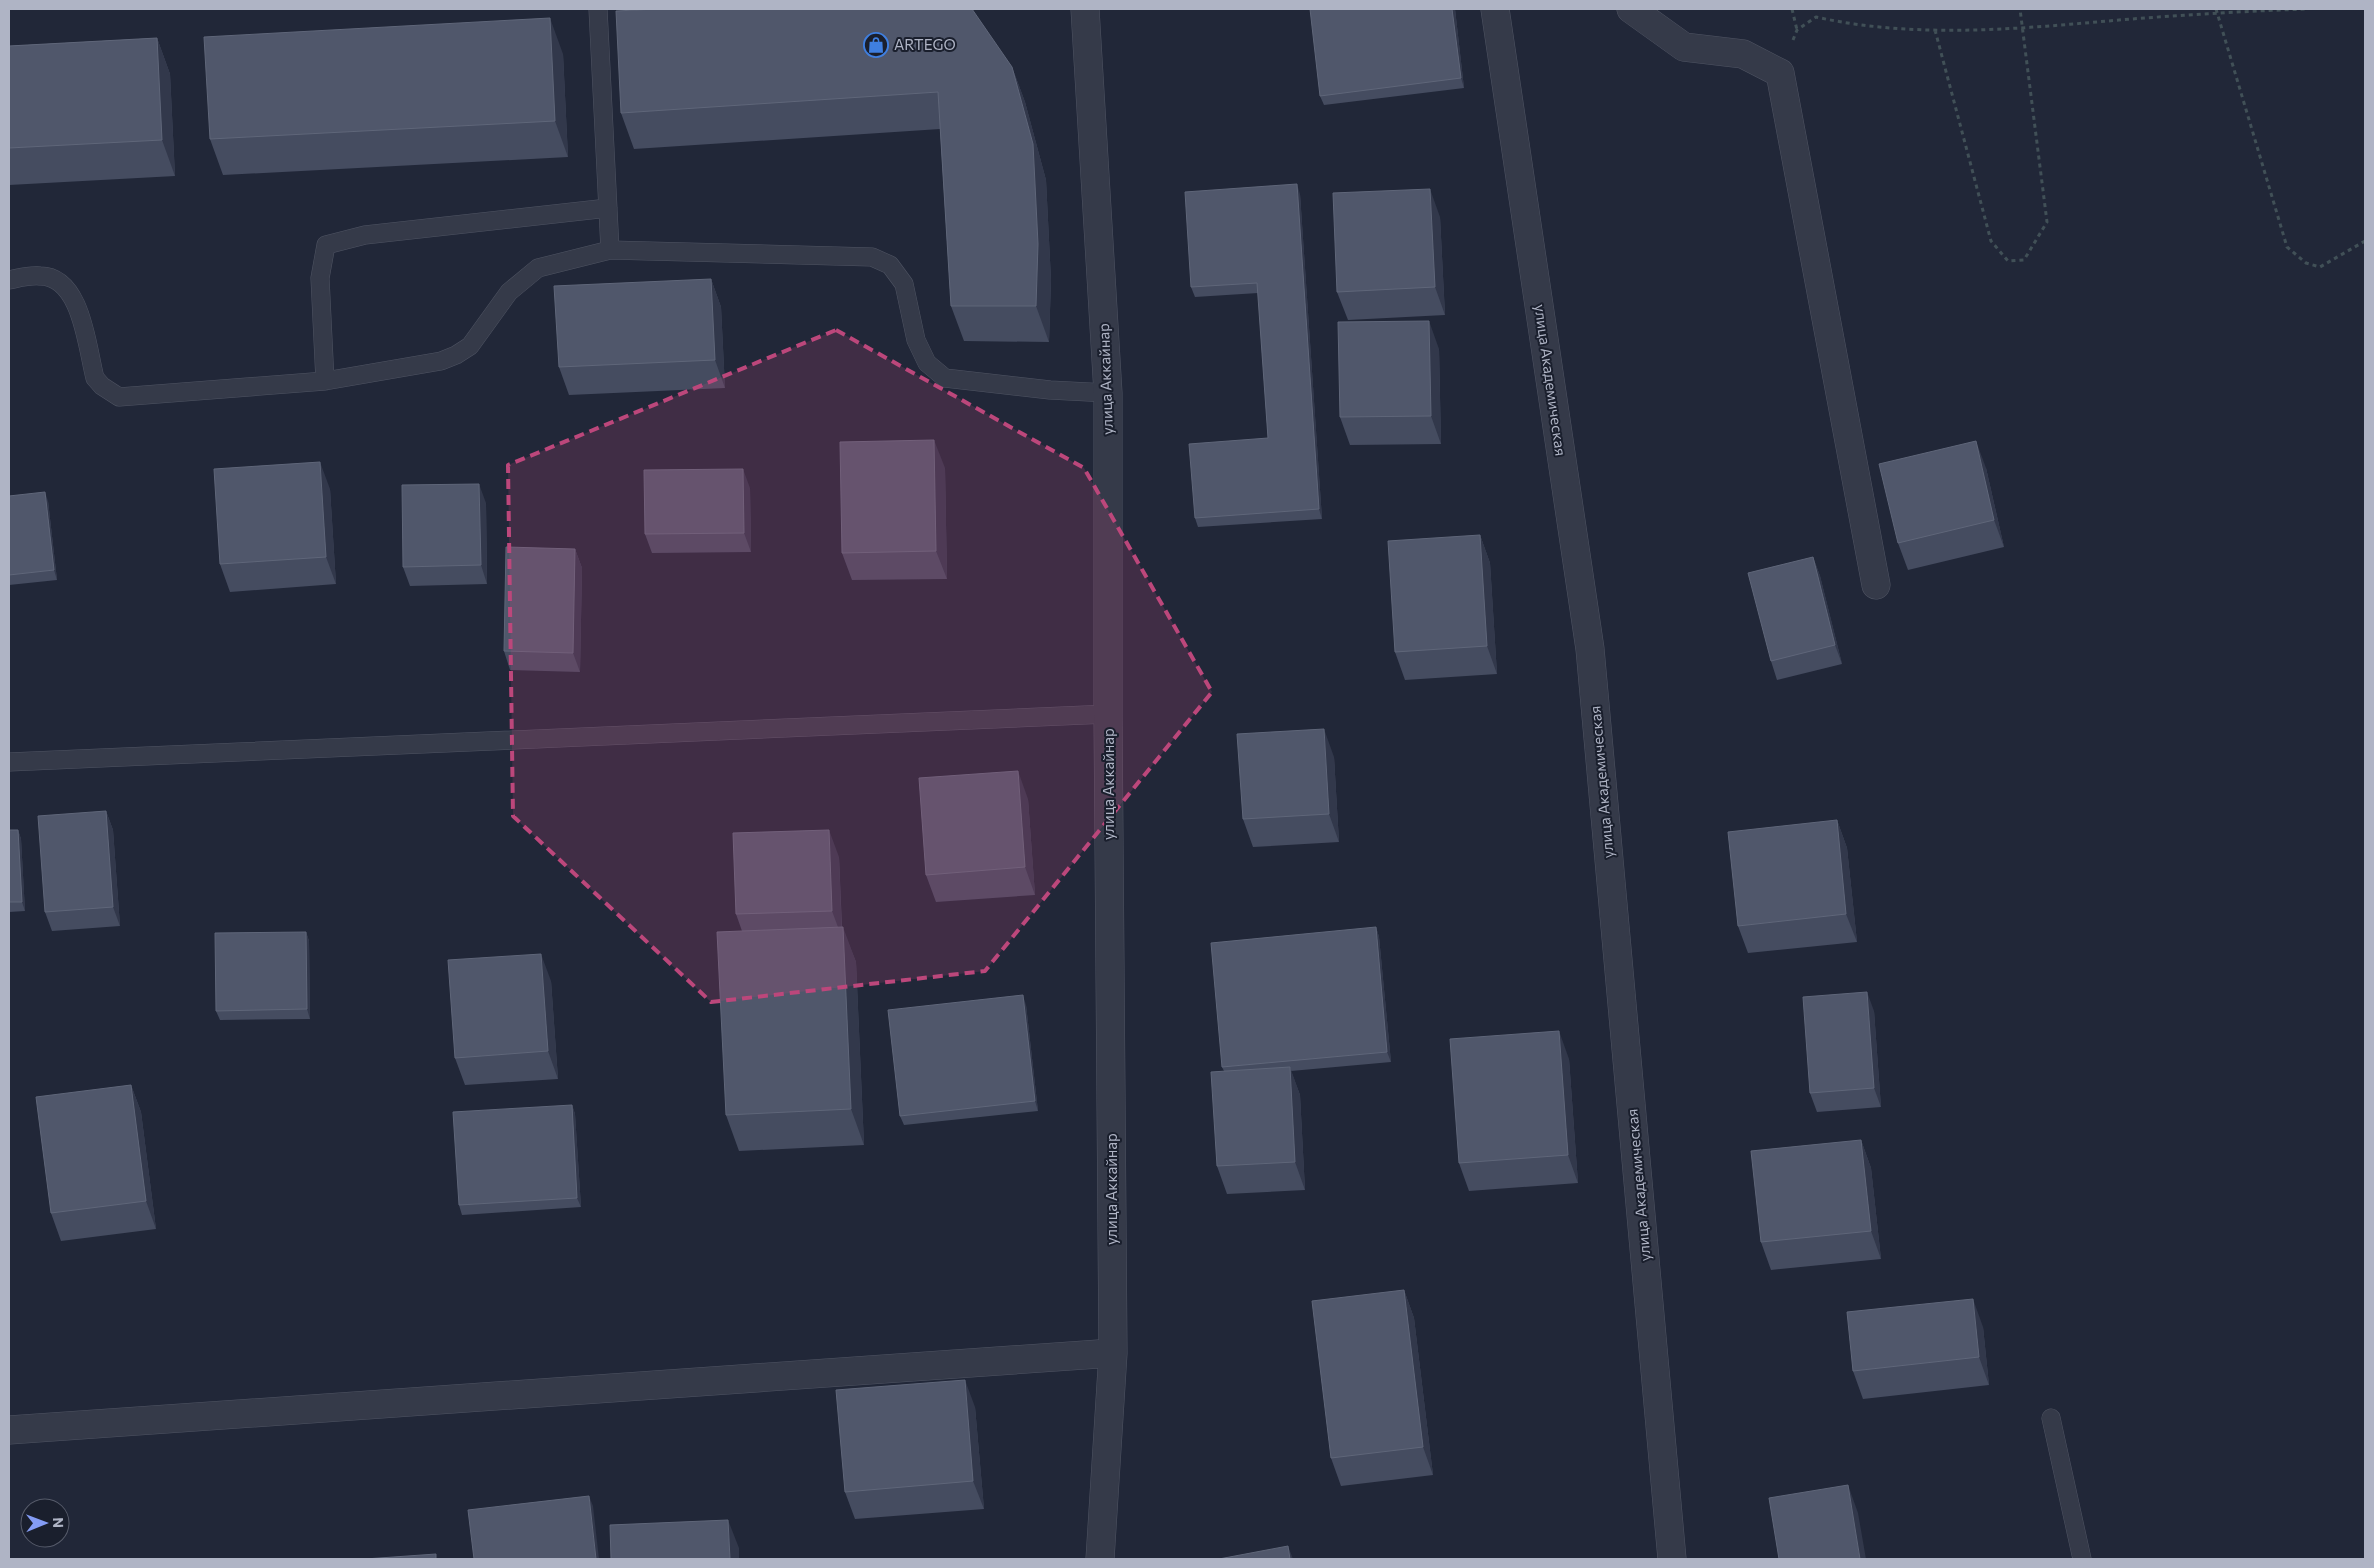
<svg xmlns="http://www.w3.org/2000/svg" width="2374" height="1568" font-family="Commissioner,sans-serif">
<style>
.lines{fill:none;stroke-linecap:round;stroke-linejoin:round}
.service-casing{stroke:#4f5463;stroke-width:19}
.minor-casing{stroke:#4f5463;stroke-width:29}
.path{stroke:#415057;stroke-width:3;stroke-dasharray:4 4;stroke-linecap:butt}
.service{stroke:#353a49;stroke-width:18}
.minor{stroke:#353a49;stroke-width:28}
.wall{fill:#454c60}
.shaded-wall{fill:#32384b}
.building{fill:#50576b;stroke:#5f6679}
.marked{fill:#bc477b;fill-opacity:0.2;stroke:#bc477b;stroke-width:4;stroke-dasharray:10 6;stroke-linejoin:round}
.labels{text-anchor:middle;stroke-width:4;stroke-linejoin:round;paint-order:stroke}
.poi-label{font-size:15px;fill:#afb4c5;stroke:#1a1f2d;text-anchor:start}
.street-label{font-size:15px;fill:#afb4c5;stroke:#1a1f2d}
</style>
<rect width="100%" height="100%" fill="#212738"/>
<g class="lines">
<defs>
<path id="service" d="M 598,9 L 610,250
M 9,280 C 19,278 30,275 40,276 C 82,276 87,348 95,378 L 102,386 L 119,397 L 325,381 L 441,361 L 456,355 L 470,346 L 509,292 L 538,268 L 610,250 L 872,257 L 890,265 L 904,284 L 916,340 L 927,363 L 945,378 L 1050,390 L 1108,393
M 325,381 L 320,278 L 326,245 L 365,235 L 608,208
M 9,762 L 1108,714
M 2051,1418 L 2082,1559"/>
<path id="minor" d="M 1085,9 L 1108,393 L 1108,714 L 1113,1353 L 1100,1559
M 1495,9 L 1590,649 L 1672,1559
M 1631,9 L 1684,47 L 1743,54 L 1780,73 L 1876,585
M 9,1430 L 1113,1353"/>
</defs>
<use href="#service" class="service-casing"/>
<use href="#minor" class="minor-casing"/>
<path class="path" d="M 1792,9 L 1797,30
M 2216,9 L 2287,247 L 2306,263 L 2320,267 L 2365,241
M 1935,30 L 1991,241 L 2008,261 L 2024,260 L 2047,222 L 2020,9
M 1793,40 L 1797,30 L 1816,17 C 1915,39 2018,29 2119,20 C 2182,15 2245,11 2308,9"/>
<use href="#service" class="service"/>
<use href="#minor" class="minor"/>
</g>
<path class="wall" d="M 1455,9 L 1464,88 L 1324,105 L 1320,96 Z
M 157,38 L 170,74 L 175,176 L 9,185 L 9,46 Z
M 563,54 L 568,157 L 223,175 L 210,139 Z
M 1012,67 L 1025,102 L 1046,180 L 1051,280 L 1049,342 L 964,341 L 951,306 L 940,129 L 634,149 L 621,113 Z
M 1300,194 L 1322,519 L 1198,527 L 1195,518 L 1268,438 L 1258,293 L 1195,297 L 1191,287 Z
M 1440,217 L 1445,315 L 1348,320 L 1337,292 Z
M 711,279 L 721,307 L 725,388 L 569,395 L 559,367 Z
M 1439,349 L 1441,444 L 1350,445 L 1340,417 Z
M 945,468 L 947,579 L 852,580 L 842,553 Z
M 1986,468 L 2004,547 L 1908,570 L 1898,543 Z
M 750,488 L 751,552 L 652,553 L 645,534 Z
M 330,489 L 336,584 L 230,592 L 220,564 Z
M 9,496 L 48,501 L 57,580 L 9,585 Z
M 486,503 L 487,584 L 410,586 L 403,567 Z
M 1480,535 L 1490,563 L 1497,674 L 1405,680 L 1395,652 Z
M 575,549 L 582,568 L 580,672 L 510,670 L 504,651 Z
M 1813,557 L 1820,576 L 1842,664 L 1777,680 L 1771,661 Z
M 1334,757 L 1339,842 L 1253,847 L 1243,819 Z
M 1028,799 L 1035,895 L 936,902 L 926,875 Z
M 106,811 L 113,830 L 120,926 L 52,931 L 45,912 Z
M 1837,820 L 1847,848 L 1857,942 L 1748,953 L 1738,926 Z
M 9,830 L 18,830 L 21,839 L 25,911 L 9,912 Z
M 839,857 L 842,927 L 856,962 L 864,1145 L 739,1151 L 726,1115 L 742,931 L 736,914 Z
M 1376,927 L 1379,937 L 1391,1062 L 1291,1071 L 1300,1095 L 1305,1190 L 1227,1194 L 1217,1166 L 1224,1071 L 1222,1067 Z
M 306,932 L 309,941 L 310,1019 L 220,1020 L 216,1011 Z
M 551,981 L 558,1079 L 465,1085 L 455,1058 Z
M 1026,1005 L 1038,1111 L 904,1125 L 900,1116 Z
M 1874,1011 L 1881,1107 L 1817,1112 L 1810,1093 Z
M 1569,1059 L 1578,1183 L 1469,1191 L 1459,1163 Z
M 131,1085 L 141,1112 L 156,1229 L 61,1241 L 51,1213 Z
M 572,1105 L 575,1114 L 581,1207 L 462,1215 L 459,1205 Z
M 1861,1140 L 1871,1168 L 1881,1259 L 1771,1270 L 1761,1242 Z
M 1404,1290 L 1414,1318 L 1433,1475 L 1341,1486 L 1331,1458 Z
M 1983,1327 L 1989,1385 L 1863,1399 L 1853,1371 Z
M 975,1407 L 984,1509 L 855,1519 L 845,1492 Z"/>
<path class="shaded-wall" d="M 1452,9 L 1455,9 L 1464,88 L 1461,78 Z
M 550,18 L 563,54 L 568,157 L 555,121 Z
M 157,38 L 170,74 L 175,176 L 162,140 Z
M 1012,67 L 1025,102 L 1046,180 L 1051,280 L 1049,342 L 1036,306 Z
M 1297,184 L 1300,194 L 1322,519 L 1319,509 Z
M 1430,189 L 1440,217 L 1445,315 L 1435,287 Z
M 711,279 L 721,307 L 725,388 L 715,360 Z
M 1429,321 L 1439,349 L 1441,444 L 1431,416 Z
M 934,440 L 945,468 L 947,579 L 936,551 Z
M 1976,441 L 1986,468 L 2004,547 L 1994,520 Z
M 320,462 L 330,489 L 336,584 L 326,557 Z
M 743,469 L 750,488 L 751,552 L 744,533 Z
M 479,484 L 486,503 L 487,584 L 481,565 Z
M 45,492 L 48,501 L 57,580 L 54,570 Z
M 1480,535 L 1490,563 L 1497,674 L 1487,646 Z
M 575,549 L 582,568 L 580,672 L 573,653 Z
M 1813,557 L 1820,576 L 1842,664 L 1835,645 Z
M 1324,729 L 1334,757 L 1339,842 L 1329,814 Z
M 1018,771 L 1028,799 L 1035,895 L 1025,867 Z
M 106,811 L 113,830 L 120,926 L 113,907 Z
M 1837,820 L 1847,848 L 1857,942 L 1846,914 Z
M 18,830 L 21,839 L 25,911 L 22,902 Z
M 829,830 L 839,857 L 842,938 L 832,911 Z
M 843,927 L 856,962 L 864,1145 L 851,1109 Z
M 1376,927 L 1379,937 L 1391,1062 L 1387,1052 Z
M 306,932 L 309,941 L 310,1019 L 307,1009 Z
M 541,954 L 551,981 L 558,1079 L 548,1051 Z
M 1867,992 L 1874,1011 L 1881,1107 L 1874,1088 Z
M 1023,995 L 1026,1005 L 1038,1111 L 1035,1101 Z
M 1559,1031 L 1569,1059 L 1578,1183 L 1568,1155 Z
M 1290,1067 L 1300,1095 L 1305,1190 L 1295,1162 Z
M 131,1085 L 141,1112 L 156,1229 L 146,1201 Z
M 572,1105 L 575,1114 L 581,1207 L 577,1198 Z
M 1861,1140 L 1871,1168 L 1881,1259 L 1871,1231 Z
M 1404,1290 L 1414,1318 L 1433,1475 L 1423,1447 Z
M 1973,1299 L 1983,1327 L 1989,1385 L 1979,1357 Z
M 965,1380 L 975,1407 L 984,1509 L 973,1481 Z
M 1848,1485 L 1858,1513 L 1866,1559 L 1860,1559 Z
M 589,1496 L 593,1506 L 599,1559 L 596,1559 Z
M 728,1520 L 739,1548 L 739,1559 L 730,1559 Z
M 1288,1546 L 1293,1559 L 1290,1559 Z"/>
<path class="building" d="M 656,9 L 972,9 L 1012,67 L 1033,144 L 1038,244 L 1036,306 L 951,306 L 938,92 L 621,113 L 616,11 Z
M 1310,9 L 1452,9 L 1461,78 L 1320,96 Z
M 550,18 L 555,121 L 210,139 L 204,37 Z
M 157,38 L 162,140 L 9,148 L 9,46 Z
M 1297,184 L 1319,509 L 1195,518 L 1189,444 L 1268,438 L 1257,283 L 1191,287 L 1185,192 Z
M 1430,189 L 1435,287 L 1337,292 L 1333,193 Z
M 711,279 L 715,360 L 559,367 L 554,286 Z
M 1429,321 L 1431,416 L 1340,417 L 1338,322 Z
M 934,440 L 936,551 L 842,553 L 840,442 Z
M 1976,441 L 1994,520 L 1898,543 L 1879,464 Z
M 320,462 L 326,557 L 220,564 L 214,469 Z
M 743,469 L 744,533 L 645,534 L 644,470 Z
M 479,484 L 481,565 L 403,567 L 402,485 Z
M 45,492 L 54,570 L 9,575 L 9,496 Z
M 1480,535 L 1487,646 L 1395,652 L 1388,541 Z
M 506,547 L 575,549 L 573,653 L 504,651 Z
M 1813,557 L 1835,645 L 1771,661 L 1748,573 Z
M 1324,729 L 1329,814 L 1243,819 L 1237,734 Z
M 1018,771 L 1025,867 L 926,875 L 919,778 Z
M 106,811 L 113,907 L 45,912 L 38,816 Z
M 1837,820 L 1846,914 L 1738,926 L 1728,832 Z
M 9,830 L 18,830 L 22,902 L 9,902 Z
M 829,830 L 832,911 L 736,914 L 733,833 Z
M 843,927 L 851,1109 L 726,1115 L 717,932 Z
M 1376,927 L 1387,1052 L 1222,1067 L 1211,943 Z
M 306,932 L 307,1009 L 216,1011 L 215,933 Z
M 541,954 L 548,1051 L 455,1058 L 448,960 Z
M 1867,992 L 1874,1088 L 1810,1093 L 1803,997 Z
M 1023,995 L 1035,1101 L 900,1116 L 888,1010 Z
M 1559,1031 L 1568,1155 L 1459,1163 L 1450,1039 Z
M 1290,1067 L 1295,1162 L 1217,1166 L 1211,1072 Z
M 131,1085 L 146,1201 L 51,1213 L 36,1097 Z
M 572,1105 L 577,1198 L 459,1205 L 453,1112 Z
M 1861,1140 L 1871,1231 L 1761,1242 L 1751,1151 Z
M 1404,1290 L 1423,1447 L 1331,1458 L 1312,1301 Z
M 1973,1299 L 1979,1357 L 1853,1371 L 1847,1312 Z
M 965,1380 L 973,1481 L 845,1492 L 836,1390 Z
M 1848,1485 L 1860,1559 L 1779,1559 L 1769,1498 Z
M 589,1496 L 596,1559 L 474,1559 L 468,1510 Z
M 728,1520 L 730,1559 L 611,1559 L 610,1525 Z
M 1288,1546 L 1290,1559 L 1219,1559 Z
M 436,1554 L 436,1559 L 365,1559 Z"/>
<path class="marked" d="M 836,330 L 1084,468 L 1212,692 L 985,971 L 711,1002 L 513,816 L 508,465 Z"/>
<defs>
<symbol id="shop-ring" viewBox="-11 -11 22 22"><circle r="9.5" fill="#1a1f2d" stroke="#3f7fe0" stroke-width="1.5"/><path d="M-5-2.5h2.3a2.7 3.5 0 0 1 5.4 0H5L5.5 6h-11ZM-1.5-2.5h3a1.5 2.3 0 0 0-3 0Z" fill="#3f7fe0"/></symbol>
</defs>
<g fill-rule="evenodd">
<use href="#shop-ring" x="862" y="31" width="28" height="28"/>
</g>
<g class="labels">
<g class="poi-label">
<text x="894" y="50">ARTEGO</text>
</g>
<g class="street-label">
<text transform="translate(1106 379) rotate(-92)" y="5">улица Аккайнар</text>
<text transform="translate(1550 380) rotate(82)" y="5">улица Академическая</text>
<text transform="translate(1602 782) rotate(-95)" y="5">улица Академическая</text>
<text transform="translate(1109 784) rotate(-90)" y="5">улица Аккайнар</text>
<text transform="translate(1639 1185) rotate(-95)" y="5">улица Академическая</text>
<text transform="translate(1112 1189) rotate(-90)" y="5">улица Аккайнар</text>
</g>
</g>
<rect width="2374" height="1568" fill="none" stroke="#afb4c5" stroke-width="20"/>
<g transform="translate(45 1523) rotate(89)"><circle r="24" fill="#1a1f2d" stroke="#565b6a"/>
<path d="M0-4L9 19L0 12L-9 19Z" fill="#849cf5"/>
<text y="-8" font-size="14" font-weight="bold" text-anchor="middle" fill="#afb4c5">N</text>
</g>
</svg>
